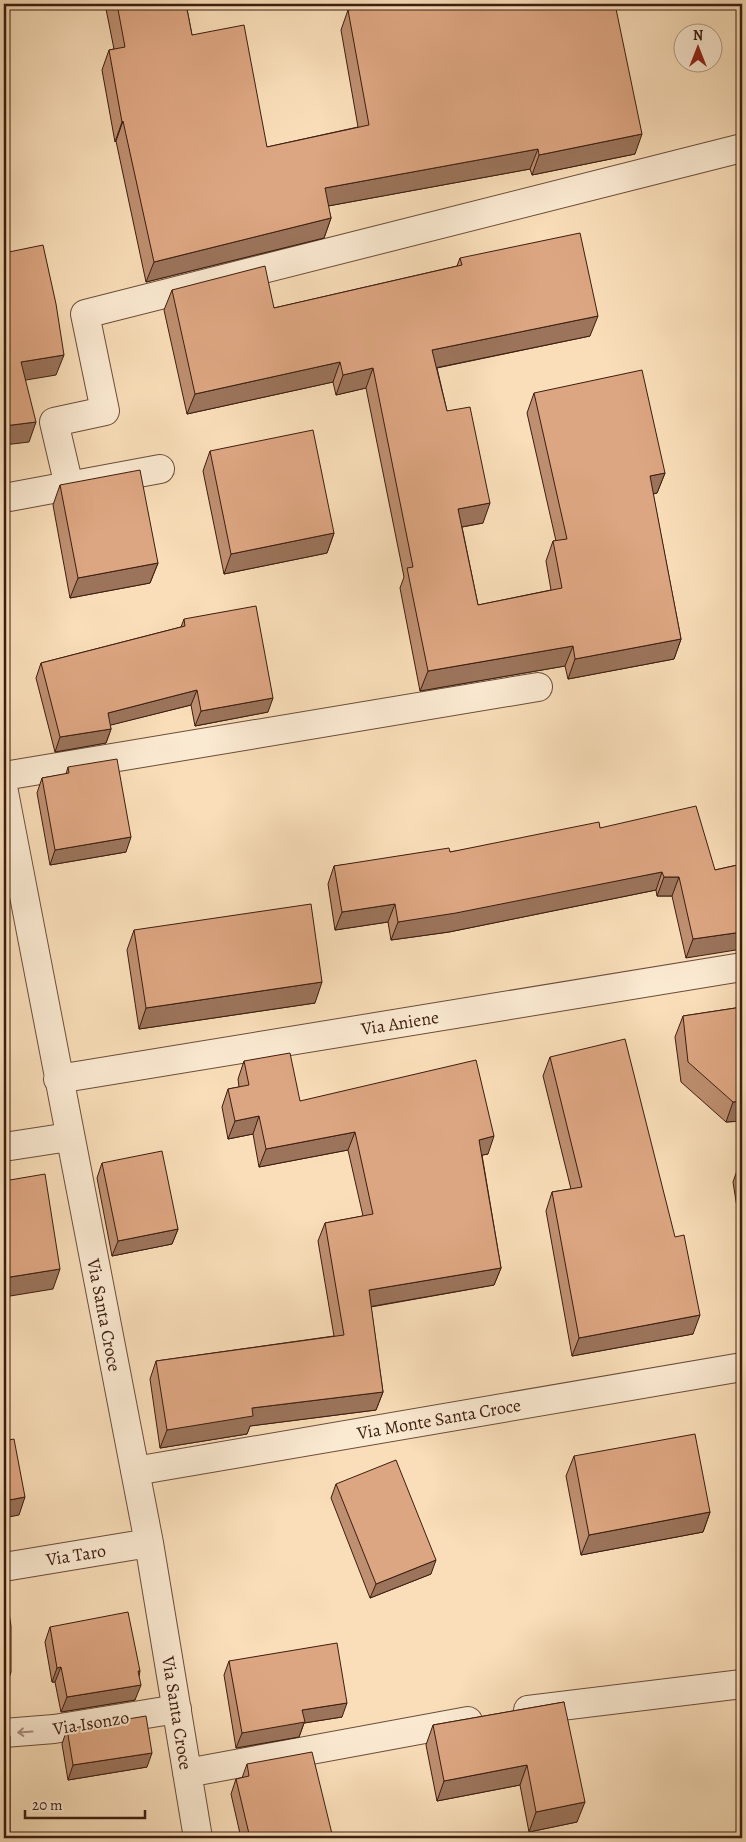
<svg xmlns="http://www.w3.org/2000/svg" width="746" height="1842" font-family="Alegreya,serif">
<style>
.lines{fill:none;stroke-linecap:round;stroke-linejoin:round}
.street-casing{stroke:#6b4d3a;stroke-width:30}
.street{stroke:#fbead2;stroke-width:28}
.wall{fill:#be8f70;stroke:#3c1d10}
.shaded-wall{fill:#9b745b;stroke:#3c1d10}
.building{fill:#dda682;stroke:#3c1d10}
.oneway{stroke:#a58e7b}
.labels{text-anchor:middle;stroke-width:4;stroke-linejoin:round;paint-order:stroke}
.street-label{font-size:18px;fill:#3c1d10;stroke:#fbead2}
</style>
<rect width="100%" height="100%" fill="#f9deb9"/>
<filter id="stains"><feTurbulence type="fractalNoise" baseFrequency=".004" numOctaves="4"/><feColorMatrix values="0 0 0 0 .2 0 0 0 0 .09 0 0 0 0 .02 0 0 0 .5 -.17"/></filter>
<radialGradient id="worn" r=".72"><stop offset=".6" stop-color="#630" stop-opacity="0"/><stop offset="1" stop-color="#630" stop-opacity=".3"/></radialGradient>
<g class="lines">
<defs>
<path id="street" d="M 69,486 L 54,422 L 105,411 L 85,314 L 742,148
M 4,498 L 160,469
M 4,776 L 538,687
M 4,792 L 149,1543 L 198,1838
M 58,1079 L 742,967
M 4,1147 L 69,1137
M 135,1471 L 742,1367
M 4,1567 L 149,1543
M 528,1710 L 742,1684
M 4,1733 L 54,1729 L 177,1709
M 187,1773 L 468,1721"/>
</defs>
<use href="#street" class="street-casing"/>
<use href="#street" class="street"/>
</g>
<path class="wall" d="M 105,4 L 186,4 L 192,35 L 267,147 L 358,127 L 341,30 L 348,10 L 635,154 L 532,175 L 530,169 L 328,206 L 331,218 L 324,238 L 146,282 L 116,141 L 115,142 L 102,70 L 109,50 L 114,49 Z
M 460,258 L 590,336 L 437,368 L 447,411 L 483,523 L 462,527 L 478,605 L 551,590 L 546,561 L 553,541 L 556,541 L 527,413 L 534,393 L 665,473 L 657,493 L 653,494 L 681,639 L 674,659 L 568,679 L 565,666 L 420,691 L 400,588 L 404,577 L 366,388 L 336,395 L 333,382 L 187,414 L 164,310 L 172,290 L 274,308 L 457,266 Z
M 210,451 L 334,533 L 327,553 L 224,574 L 203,471 Z
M 60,485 L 158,563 L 150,583 L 70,598 L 53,505 Z
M 184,619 L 268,712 L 195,726 L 191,705 L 110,725 L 111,729 L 106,743 L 55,752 L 36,678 L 41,663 L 181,627 Z
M 68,767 L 126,852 L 50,865 L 37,793 L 42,778 L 66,774 Z
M 600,828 L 715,870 L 742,864 L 686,958 L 672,896 L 657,896 L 656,890 L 449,932 L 391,940 L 388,922 L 335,930 L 328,884 L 334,866 L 450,852 Z
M 134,930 L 315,1003 L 139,1029 L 127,950 Z
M 742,1007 L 742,1121 L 726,1122 L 681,1082 L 675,1037 L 683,1016 Z
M 550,1057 L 693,1334 L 572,1356 L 546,1211 L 552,1192 L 571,1189 L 543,1076 Z
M 244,1061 L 300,1101 L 488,1154 L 482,1155 L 501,1268 L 494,1285 L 371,1307 L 383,1392 L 376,1410 L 250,1426 L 247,1434 L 160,1448 L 150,1379 L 156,1361 L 334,1336 L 318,1241 L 325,1223 L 363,1216 L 348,1150 L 259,1167 L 253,1134 L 228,1139 L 222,1107 L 228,1089 L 239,1087 L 238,1079 Z
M 740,1162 L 742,1162 L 742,1239 L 733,1182 Z
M 102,1163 L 178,1229 L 172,1244 L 112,1256 L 97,1178 Z
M 574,1456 L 710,1512 L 703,1532 L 581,1555 L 566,1476 Z
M 336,1484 L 431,1574 L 370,1598 L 331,1498 Z
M 50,1627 L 140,1671 L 135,1700 L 61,1712 L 55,1682 L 52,1682 L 45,1642 Z
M 229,1661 L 342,1717 L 304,1723 L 299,1737 L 236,1748 L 224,1675 Z
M 564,1702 L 577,1822 L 529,1832 L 520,1785 L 437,1801 L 426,1745 L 433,1725 Z
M 67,1729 L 147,1767 L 68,1780 L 62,1744 Z
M 247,1764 L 333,1838 L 241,1838 L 231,1794 L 236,1779 L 242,1778 Z"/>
<path class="shaded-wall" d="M 123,121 L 116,141 L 115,142 L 122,122 Z
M 642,134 L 635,154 L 532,175 L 539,155 Z
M 538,149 L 530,169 L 317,208 L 325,188 Z
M 331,218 L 324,238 L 146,282 L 154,262 Z
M 598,316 L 590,336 L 425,370 L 432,350 Z
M 64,355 L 56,375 L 14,382 L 21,362 Z
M 340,362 L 333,382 L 187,414 L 195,394 Z
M 373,368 L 366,388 L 336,395 L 343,375 Z
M 36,422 L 29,442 L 4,445 L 4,426 Z
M 665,473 L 657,493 L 643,496 L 650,476 Z
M 490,503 L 483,523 L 451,529 L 458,509 Z
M 334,533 L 327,553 L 224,574 L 231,554 Z
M 158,563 L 150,583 L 70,598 L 78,578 Z
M 681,639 L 674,659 L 568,679 L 575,659 Z
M 573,646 L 565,666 L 420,691 L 428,671 Z
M 197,690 L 191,705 L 103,727 L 108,713 Z
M 273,698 L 268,712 L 195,726 L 201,711 Z
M 111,729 L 106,743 L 55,752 L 60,737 Z
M 131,837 L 126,852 L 50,865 L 55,850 Z
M 662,872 L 656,890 L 449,932 L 391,940 L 398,922 Z
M 664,877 L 679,877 L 672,896 L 657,896 Z
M 395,904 L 388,922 L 335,930 L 342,912 Z
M 742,932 L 742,949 L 686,958 L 693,939 Z
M 322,982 L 315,1003 L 139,1029 L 146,1008 Z
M 742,1101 L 742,1121 L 726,1122 L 733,1102 Z
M 259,1116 L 253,1134 L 228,1139 L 235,1121 Z
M 355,1132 L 348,1150 L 259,1167 L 266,1149 Z
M 494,1136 L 488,1154 L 473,1157 L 479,1140 Z
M 178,1229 L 172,1244 L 112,1256 L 118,1241 Z
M 501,1268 L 494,1285 L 362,1308 L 369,1290 Z
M 60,1269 L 53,1289 L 4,1297 L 4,1278 Z
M 700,1315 L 693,1334 L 572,1356 L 579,1338 Z
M 383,1392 L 376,1410 L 250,1426 L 247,1434 L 160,1448 L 167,1430 L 252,1408 Z
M 25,1497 L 19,1515 L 4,1518 L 4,1501 Z
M 710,1512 L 703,1532 L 581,1555 L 589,1535 Z
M 436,1560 L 431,1574 L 370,1598 L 376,1584 Z
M 61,1667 L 55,1682 L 52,1682 L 57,1668 Z
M 11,1672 L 5,1690 L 4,1690 L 4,1673 Z
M 141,1685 L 135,1700 L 61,1712 L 67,1697 Z
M 347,1703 L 342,1717 L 304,1723 L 299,1737 L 236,1748 L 242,1733 L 302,1710 Z
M 152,1753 L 147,1767 L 68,1780 L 73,1765 Z
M 527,1765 L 520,1785 L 437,1801 L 444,1781 Z
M 585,1802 L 577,1822 L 529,1832 L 536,1812 Z"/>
<path class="building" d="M 117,4 L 186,4 L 192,35 L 244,25 L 267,147 L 369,125 L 348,10 L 383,4 L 615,4 L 642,134 L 539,155 L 538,149 L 325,188 L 331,218 L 154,262 L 123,121 L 122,122 L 109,50 L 125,47 Z
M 580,233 L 598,316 L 432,350 L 447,411 L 470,407 L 490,503 L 458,509 L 478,605 L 562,588 L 553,541 L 567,539 L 534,393 L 642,370 L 665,473 L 650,476 L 681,639 L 575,659 L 573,646 L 428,671 L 407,568 L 413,567 L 373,368 L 343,375 L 340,362 L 195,394 L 172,290 L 265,266 L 274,308 L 462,265 L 460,258 Z
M 43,245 L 56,304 L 64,355 L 21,362 L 36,422 L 4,426 L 4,253 Z
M 313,430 L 334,533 L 231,554 L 210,451 Z
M 140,470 L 158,563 L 78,578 L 60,485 Z
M 256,606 L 273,698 L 201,711 L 197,690 L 108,713 L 111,729 L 60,737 L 41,663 L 185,626 L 184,619 Z
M 117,759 L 131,837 L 55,850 L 42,778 L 69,773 L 68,767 Z
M 696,806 L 715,870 L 742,864 L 742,932 L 693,939 L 679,877 L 664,877 L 662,872 L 456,913 L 398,922 L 395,904 L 342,912 L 334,866 L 449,848 L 450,852 L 599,822 L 600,828 Z
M 311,904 L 322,982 L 146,1008 L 134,930 Z
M 742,1007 L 742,1101 L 733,1102 L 688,1062 L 683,1016 Z
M 625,1039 L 675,1237 L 684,1235 L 700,1315 L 579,1338 L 552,1192 L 582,1187 L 550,1057 Z
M 290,1053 L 300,1101 L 476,1060 L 494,1136 L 479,1140 L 501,1268 L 369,1290 L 383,1392 L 252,1408 L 253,1416 L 167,1430 L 156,1361 L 344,1335 L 325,1223 L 373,1214 L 355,1132 L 266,1149 L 259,1116 L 235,1121 L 228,1089 L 249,1085 L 244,1061 Z
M 162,1151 L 178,1229 L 118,1241 L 102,1163 Z
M 740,1162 L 742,1162 L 742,1174 Z
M 45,1174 L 60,1269 L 4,1278 L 4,1181 Z
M 695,1434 L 710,1512 L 589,1535 L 574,1456 Z
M 14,1439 L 25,1497 L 4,1501 L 4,1441 Z
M 396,1460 L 436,1560 L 376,1584 L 336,1484 Z
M 4,1581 L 11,1626 L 11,1672 L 4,1673 Z
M 128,1612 L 140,1671 L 138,1671 L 141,1685 L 67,1697 L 61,1667 L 57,1668 L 50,1627 Z
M 337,1643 L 347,1703 L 302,1710 L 305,1722 L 242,1733 L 229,1661 Z
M 564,1702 L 585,1802 L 536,1812 L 527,1765 L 444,1781 L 433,1725 Z
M 146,1716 L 152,1753 L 73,1765 L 67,1729 Z
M 10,1736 L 10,1837 L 66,1837 L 66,1838 L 4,1838 L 4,1737 Z
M 312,1752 L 333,1838 L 250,1838 L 236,1779 L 249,1776 L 247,1764 Z"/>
<defs><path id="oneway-shaft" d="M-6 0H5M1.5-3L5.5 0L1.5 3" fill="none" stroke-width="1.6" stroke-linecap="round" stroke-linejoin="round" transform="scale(1.25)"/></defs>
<use class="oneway" href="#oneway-shaft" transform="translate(25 1732) rotate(176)"/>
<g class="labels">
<g class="street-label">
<text transform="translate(400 1023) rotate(-9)" y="6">Via Aniene</text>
<text transform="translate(104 1315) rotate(79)" y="6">Via Santa Croce</text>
<text transform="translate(439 1419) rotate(-10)" y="6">Via Monte Santa Croce</text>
<text transform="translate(76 1555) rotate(-9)" y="6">Via Taro</text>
<text transform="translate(177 1713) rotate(81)" y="6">Via Santa Croce</text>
<text transform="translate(91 1723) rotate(-9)" y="6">Via Isonzo</text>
</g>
</g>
<rect width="746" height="1842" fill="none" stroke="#f9deb9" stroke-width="20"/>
<rect x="5" y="5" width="736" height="1832" fill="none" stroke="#3c1d10" stroke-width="2.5"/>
<rect x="10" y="10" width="726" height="1822" fill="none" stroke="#3c1d10"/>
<g transform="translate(698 48)"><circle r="24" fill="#fbead2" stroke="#af9884"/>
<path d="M0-4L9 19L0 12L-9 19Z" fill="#8f2418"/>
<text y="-8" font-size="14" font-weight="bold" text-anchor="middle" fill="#3c1d10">N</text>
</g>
<path d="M25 1810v8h120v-8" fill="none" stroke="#3c1d10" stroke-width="2.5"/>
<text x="32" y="1810" font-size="15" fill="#3c1d10" stroke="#fbead2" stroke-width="4" paint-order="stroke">20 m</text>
<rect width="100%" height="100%" filter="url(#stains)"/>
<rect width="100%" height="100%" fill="url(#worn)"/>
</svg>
